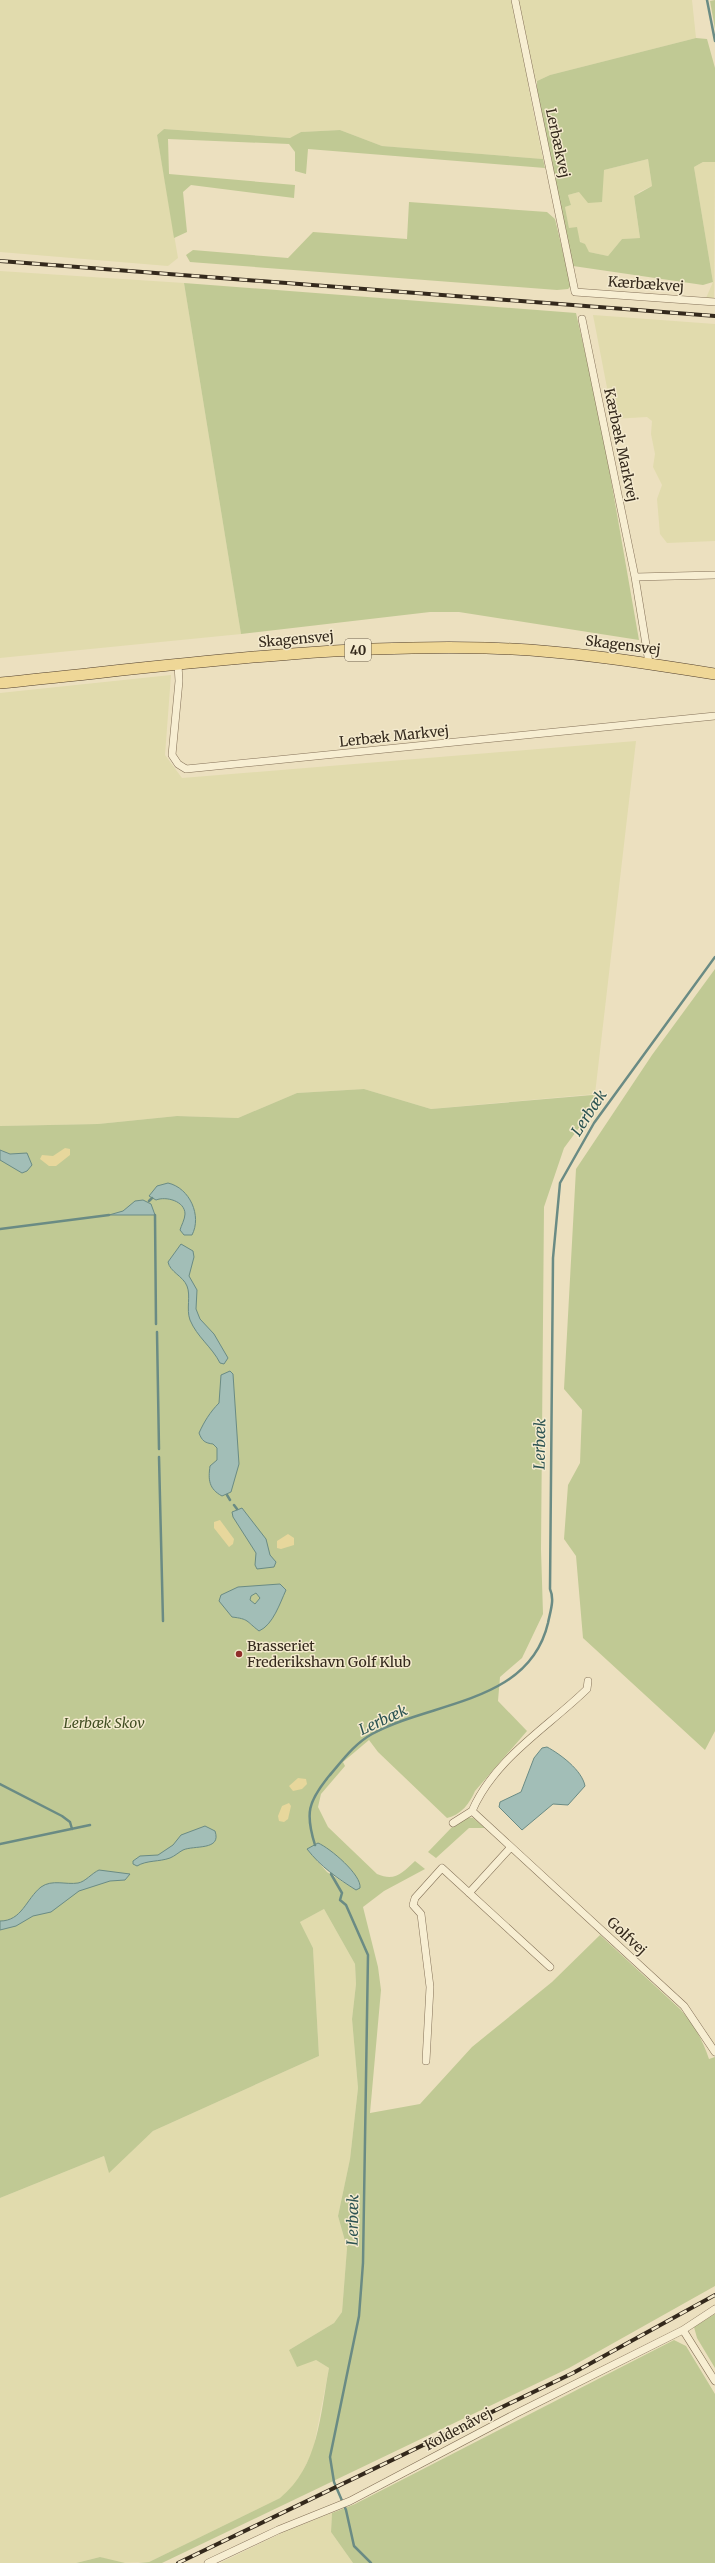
<svg xmlns="http://www.w3.org/2000/svg" width="715" height="2563" font-family="Merriweather,serif">
<style>
.farmland{fill:#e1dbad}
.green{fill:#c0c994;fill-rule:evenodd}
.sand{fill:#e7d79c}
.water{fill:#a2beb7;stroke:#6a8b84;fill-rule:evenodd}
.lines{fill:none;stroke-linecap:round;stroke-linejoin:round}
.stream{stroke:#6a8b84;stroke-width:2.5}
.street-casing{stroke:#847158;stroke-width:8}
.primary-casing{stroke:#513f2d;stroke-width:12}
.street{stroke:#f7eed2;stroke-width:7}
.primary{stroke:#efd797;stroke-width:11}
.rail-casing{stroke:#34291c;stroke-width:4}
.rail{stroke:#f4eace;stroke-width:2.5;stroke-dasharray:8;stroke-linecap:butt}
.poi-dot{fill:#902e2a;stroke:#f4eace;stroke-width:1.5}
.labels{text-anchor:middle;stroke-width:3;stroke-linejoin:round;paint-order:stroke}
.shield{fill:#f4eace;stroke:#6e6351;stroke-width:1}
.shield-label{font-size:13px;font-weight:bold;fill:#34291c}
.street-label{font-size:14px;fill:#34291c;stroke:#f4eace}
.poi-label{font-size:14px;fill:#34291c;stroke:#f4eace;text-anchor:start}
.park-label{font-size:14px;font-style:italic;fill:#424f23;stroke:#f4eace}
.water-label{font-size:15px;font-style:italic;fill:#2c5352;stroke:#f4eace}
</style>
<rect width="100%" height="100%" fill="#ece0bf"/>
<path class="farmland" d="M 0,0 L 692,0 L 696,38 L 550,75 L 528,85 L 543,159 L 382,146 L 340,130 L 301,132 L 291,138 L 164,129 L 157,135 L 178,258 L 168,266 L 0,252 Z
M 648,159 L 652,186 L 639,192 L 634,197 L 640,238 L 622,239 L 608,256 L 589,252 L 569,228 L 565,207 L 571,205 L 568,195 L 579,192 L 604,170 Z
M 703,162 L 715,162 L 714,299 L 706,298 L 713,282 L 694,167 Z
M 0,271 L 184,283 L 241,634 L 0,658 Z
M 593,315 L 715,324 L 715,541 L 667,543 L 660,534 L 657,499 L 662,485 L 653,467 L 655,454 L 651,434 L 652,421 L 647,417 L 613,419 Z
M 171,675 L 165,755 L 182,778 L 636,741 L 595,1094 L 431,1109 L 364,1089 L 297,1093 L 238,1118 L 177,1116 L 98,1124 L 0,1126 L 0,693 Z
M 324,1909 L 355,1964 L 356,1984 L 352,2019 L 358,2088 L 350,2159 L 338,2216 L 347,2248 L 342,2312 L 334,2323 L 289,2350 L 316,2360 L 329,2368 L 313,2451 L 295,2486 L 280,2498 L 149,2562 L 118,2563 L 100,2557 L 76,2563 L 0,2563 L 0,2198 L 104,2156 L 109,2172 L 153,2131 L 319,2056 L 313,1948 L 300,1922 Z
M 332,2513 L 331,2532 L 353,2563 L 220,2563 L 284,2532 Z"/>
<path class="green" d="M 715,0 L 715,29 L 710,1 Z
M 696,38 L 707,39 L 715,68 L 715,162 L 703,162 L 694,167 L 713,282 L 703,285 L 573,266 L 537,93 L 537,81 L 550,75 ZM 648,159 L 652,186 L 634,196 L 640,238 L 622,239 L 608,256 L 589,252 L 585,244 L 580,242 L 577,227 L 569,228 L 565,207 L 571,205 L 568,195 L 579,192 L 588,203 L 602,202 L 604,170 Z
M 164,129 L 290,138 L 301,132 L 340,130 L 382,146 L 543,159 L 545,168 L 308,149 L 306,174 L 295,171 L 295,152 L 289,144 L 168,139 L 169,174 L 295,185 L 294,198 L 191,185 L 183,192 L 187,232 L 174,238 L 157,135 Z
M 409,202 L 547,212 L 555,219 L 571,286 L 568,289 L 557,290 L 190,262 L 186,255 L 193,250 L 288,258 L 313,232 L 407,239 Z
M 184,283 L 576,313 L 600,417 L 639,640 L 459,612 L 430,612 L 241,634 Z
M 715,969 L 715,1731 L 705,1750 L 583,1638 L 576,1556 L 564,1539 L 568,1485 L 580,1463 L 582,1410 L 564,1389 L 576,1169 L 652,1055 Z
M 364,1089 L 431,1109 L 604,1094 L 564,1148 L 544,1207 L 541,1550 L 543,1614 L 522,1658 L 500,1677 L 498,1701 L 527,1731 L 475,1791 C 470,1803 461,1815 447,1818 L 378,1752 L 369,1740 L 343,1762 L 345,1766 L 321,1794 L 318,1807 L 328,1827 L 377,1874 C 395,1882 402,1873 415,1861 L 425,1869 L 384,1891 L 363,1907 L 378,1967 L 381,1990 L 370,2113 L 420,2104 L 472,2047 L 552,1982 L 600,1935 L 680,2009 C 694,2024 703,2041 709,2059 L 715,2057 L 715,2286 L 569,2368 L 162,2563 L 138,2563 L 149,2562 L 280,2498 C 319,2466 320,2415 329,2368 L 316,2360 L 297,2367 L 289,2350 L 334,2323 L 342,2312 L 347,2248 L 338,2216 L 350,2159 L 358,2088 L 352,2019 L 356,1984 L 355,1964 L 324,1909 L 300,1922 L 313,1948 L 319,2056 L 153,2131 L 109,2173 L 104,2156 L 0,2198 L 0,1126 L 98,1124 L 177,1116 L 238,1118 L 297,1093 ZM 307,1849 L 356,1890 L 327,1872 Z
M 466,1817 L 473,1818 L 485,1828 L 469,1828 L 436,1858 L 428,1852 L 454,1825 Z
M 715,2314 L 715,2368 L 697,2338 L 694,2327 Z
M 674,2340 L 686,2346 L 715,2394 L 715,2563 L 353,2563 L 331,2532 L 332,2513 L 355,2504 Z
M 100,2557 L 125,2563 L 76,2563 Z"/>
<path class="sand" d="M 65,1148 L 70,1149 L 70,1155 L 56,1166 L 49,1166 L 40,1159 L 42,1155 L 53,1156 Z
M 220,1520 L 234,1539 L 233,1544 L 229,1547 L 214,1528 L 214,1522 Z
M 288,1534 L 294,1538 L 294,1545 L 281,1549 L 277,1548 L 277,1541 Z
M 298,1778 L 306,1779 L 307,1784 L 302,1789 L 293,1791 L 289,1786 Z
M 289,1803 L 291,1806 L 288,1819 L 284,1822 L 279,1821 L 278,1816 L 282,1806 Z"/>
<path class="water" d="M 0,1150 L 10,1154 L 27,1153 L 32,1165 L 27,1171 L 22,1173 L 0,1160 Z
M 168,1183 C 190,1188 202,1216 192,1235 L 184,1235 L 180,1230 C 181,1226 185,1219 185,1214 C 185,1201 166,1196 156,1200 L 149,1196 L 157,1186 Z
M 143,1200 L 151,1204 L 155,1215 L 109,1215 L 123,1211 L 135,1201 Z
M 181,1244 L 193,1251 L 194,1257 L 189,1276 L 197,1290 L 196,1309 L 200,1319 L 214,1334 L 228,1358 L 224,1364 L 220,1363 C 212,1347 197,1337 190,1320 C 186,1309 191,1296 187,1286 C 183,1276 170,1272 168,1262 Z
M 230,1371 L 233,1374 L 239,1464 L 231,1492 L 222,1496 C 209,1489 208,1480 210,1466 L 217,1460 L 217,1448 L 213,1444 C 205,1443 202,1441 199,1433 C 204,1422 210,1412 219,1403 L 221,1375 Z
M 242,1508 L 266,1539 L 270,1555 L 276,1562 L 274,1567 L 257,1569 L 255,1565 L 256,1553 L 233,1517 L 232,1512 Z
M 280,1584 L 286,1590 C 280,1603 273,1625 259,1631 C 246,1621 249,1619 232,1617 L 219,1601 L 221,1595 L 238,1587 ZM 256,1593 L 260,1598 L 255,1604 L 250,1600 L 251,1596 Z
M 547,1747 C 560,1754 582,1770 585,1786 L 568,1805 L 553,1804 L 522,1830 L 499,1807 L 500,1802 L 521,1792 L 534,1758 L 542,1748 Z
M 205,1826 L 215,1831 C 222,1851 194,1845 183,1850 C 179,1852 175,1856 170,1858 C 159,1862 147,1860 137,1866 L 133,1864 L 133,1861 L 140,1856 L 158,1855 L 173,1845 L 181,1835 Z
M 318,1843 C 330,1848 362,1875 360,1888 L 356,1890 C 337,1878 321,1867 307,1849 Z
M 99,1870 L 130,1874 L 125,1880 L 110,1881 L 79,1891 L 51,1912 L 33,1916 L 16,1926 L 0,1930 L 0,1921 C 22,1921 26,1899 41,1887 C 52,1879 66,1885 78,1883 C 85,1882 92,1873 99,1870 Z"/>
<g class="lines">
<path class="stream" d="M 707,0 L 715,41
M 149,1201 L 152,1198
M 155,1215 L 156,1324
M 0,1229 L 109,1215
M 157,1332 L 159,1449
M 159,1457 L 163,1621
M 227,1495 L 230,1500
M 234,1505 L 237,1509
M 0,1784 L 62,1816 L 70,1822 L 72,1829
M 0,1844 L 90,1825
M 315,1845 C 305,1813 308,1802 329,1776 C 342,1761 354,1744 372,1734 C 432,1701 529,1704 548,1623 C 550,1612 555,1600 550,1589 L 553,1258 L 560,1183 L 594,1123 L 715,957
M 331,1874 L 342,1893 L 340,1900 L 346,1905 L 368,1955 L 363,2263 L 359,2316 L 330,2457 L 334,2482 L 346,2510 L 354,2546 L 371,2563"/>
<defs>
<path id="street" d="M 515,0 L 575,292 L 715,302
M 582,319 L 635,577 L 649,663
M 635,577 L 715,575
M 178,665 L 179,681 L 172,755 L 178,764 L 186,769 L 715,716
M 472,1811 C 495,1758 547,1728 587,1689 L 588,1681
M 453,1823 L 472,1811 L 684,2006 L 715,2052
M 469,1893 L 511,1847
M 426,2061 L 430,1987 L 421,1914 L 413,1905 L 415,1898 L 442,1868 L 550,1967
M 683,2330 L 715,2381
M 208,2563 L 278,2530 L 350,2501 L 515,2414 L 683,2330 L 715,2309"/>
<path id="primary" d="M 0,683 C 161,667 323,644 486,648 C 563,650 639,662 715,674"/>
</defs>
<use href="#street" class="street-casing"/>
<use href="#primary" class="primary-casing"/>
<use href="#street" class="street"/>
<use href="#primary" class="primary"/>
<defs>
<path id="rail" d="M 0,261 L 715,316
M 178,2563 L 573,2373 L 715,2295"/>
</defs>
<use href="#rail" class="rail-casing"/>
<use href="#rail" class="rail"/>
</g>
<circle class="poi-dot" cx="239" cy="1654" r="4"/>
<g class="labels">
<rect class="shield" x="345" y="639" width="26" height="22" rx="3"/>
<g class="shield-label">
<text x="358" y="655">40</text>
</g>
<g class="street-label">
<text transform="translate(558 143) rotate(78)" y="5">Lerbækvej</text>
<text transform="translate(646 284) rotate(4)" y="5">Kærbækvej</text>
<text transform="translate(621 445) rotate(78)" y="5">Kærbæk Markvej</text>
<text transform="translate(296 639) rotate(-5)" y="5">Skagensvej</text>
<text transform="translate(623 645) rotate(7)" y="5">Skagensvej</text>
<text transform="translate(394 736) rotate(-6)" y="5">Lerbæk Markvej</text>
<text transform="translate(627 1936) rotate(43)" y="5">Golfvej</text>
<text transform="translate(458 2429) rotate(-28)" y="5">Koldenåvej</text>
</g>
<g class="poi-label">
<text x="247" y="1651">Brasseriet<tspan x="247" dy="16">Frederikshavn Golf Klub</tspan></text>
</g>
<g class="park-label">
<text x="104" y="1728">Lerbæk Skov</text>
</g>
<g class="water-label">
<text transform="translate(589 1113) rotate(-57)" y="5">Lerbæk</text>
<text transform="translate(540 1444) rotate(-89)" y="5">Lerbæk</text>
<text transform="translate(383 1720) rotate(-25)" y="5">Lerbæk</text>
<text transform="translate(353 2220) rotate(-89)" y="5">Lerbæk</text>
</g>
</g>
</svg>
